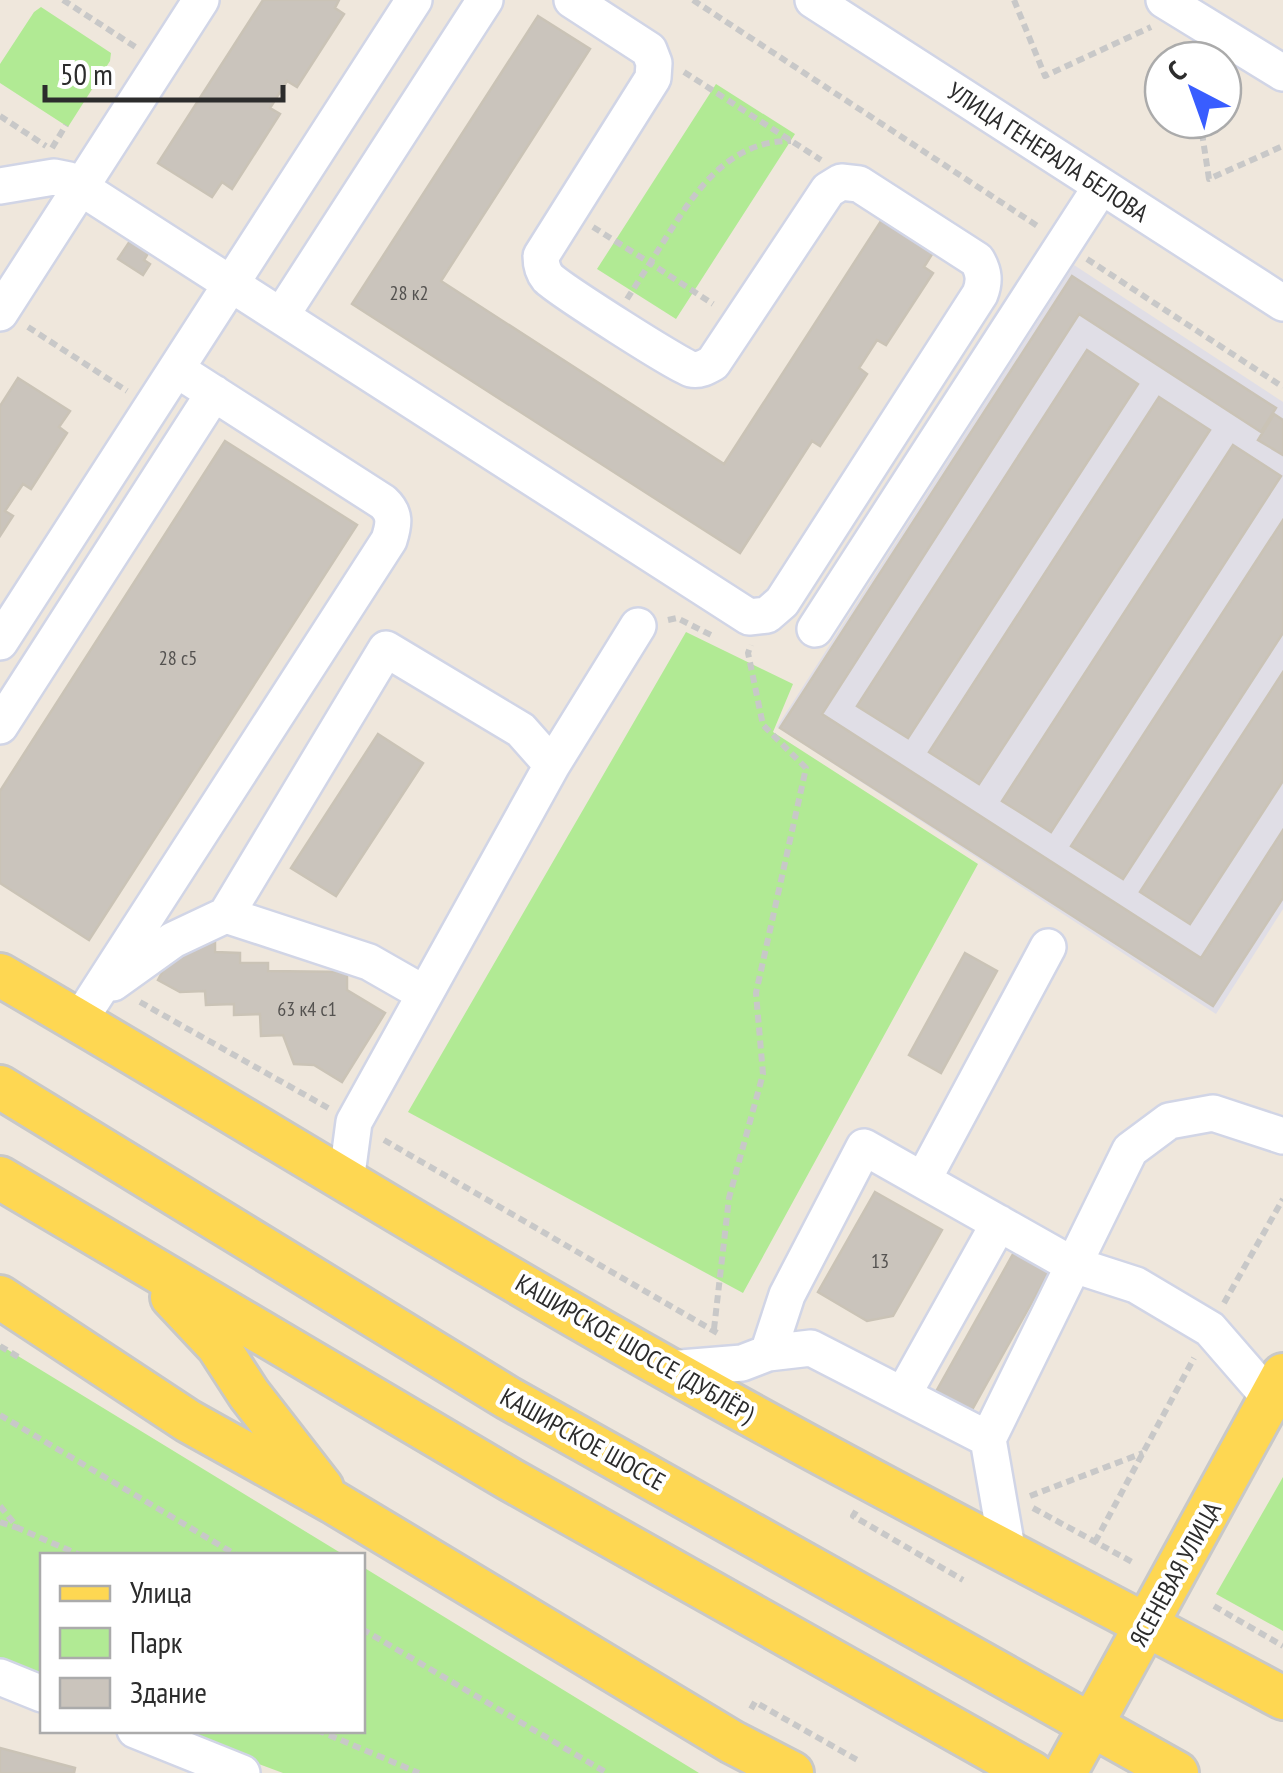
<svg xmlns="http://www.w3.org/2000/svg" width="1283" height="1773" font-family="'PT Sans Narrow',sans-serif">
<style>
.industrial{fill:#e0dee6}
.green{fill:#b1ea94}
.building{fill:#cac4bc;stroke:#cac3b6;stroke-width:2.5}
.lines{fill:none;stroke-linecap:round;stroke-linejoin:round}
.minor-casing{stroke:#d1d5e6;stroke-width:40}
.major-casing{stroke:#c8c8c8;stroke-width:48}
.path{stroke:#c8c8c8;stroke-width:6;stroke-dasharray:8 5;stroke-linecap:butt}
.minor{stroke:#fff;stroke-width:35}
.major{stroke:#fed752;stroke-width:42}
.labels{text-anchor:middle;stroke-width:8;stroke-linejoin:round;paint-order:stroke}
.number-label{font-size:20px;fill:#545250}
.street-label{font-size:25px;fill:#2c2c2c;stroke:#fff}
</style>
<rect width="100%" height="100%" fill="#efe7dc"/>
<path class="industrial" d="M 1074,265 L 1283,402 L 1283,909 L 1216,1014 L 777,727 Z"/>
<path class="green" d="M 41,7 L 111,53 L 110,61 L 68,127 L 0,83 L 0,64 L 34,12 Z
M 716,84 L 795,134 L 676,319 L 597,269 Z
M 686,632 L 793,684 L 773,732 L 978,864 L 743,1293 L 408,1112 Z
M 0,1345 L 344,1555 L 42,1556 L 42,1684 L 0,1666 Z
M 1283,1477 L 1283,1631 L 1216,1594 Z
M 363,1567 L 699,1773 L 283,1773 L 169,1731 L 362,1730 Z"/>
<path class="building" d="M 263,0 L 339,0 L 335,8 L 344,14 L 297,87 L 287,81 L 270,108 L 280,114 L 232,189 L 222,182 L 212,197 L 158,163 Z
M 538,16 L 590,49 L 441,281 L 724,464 L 883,218 L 934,251 L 924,267 L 933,273 L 886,345 L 877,340 L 859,368 L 867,374 L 820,446 L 812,441 L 740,553 L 352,304 Z
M 132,238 L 150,250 L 144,260 L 150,264 L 143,275 L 118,259 Z
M 1072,276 L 1276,408 L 1261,432 L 1079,314 L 822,714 L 1201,958 L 1283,830 L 1283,898 L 1213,1006 L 780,728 Z
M 1087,350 L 1138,384 L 908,738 L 857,706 Z
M 18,378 L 70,411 L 59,427 L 67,433 L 31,489 L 23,484 L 5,511 L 13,516 L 0,536 L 0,406 Z
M 1159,397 L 1210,430 L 979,784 L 929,752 Z
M 1274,414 L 1283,420 L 1283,455 L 1258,440 Z
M 225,441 L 357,525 L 89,940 L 0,883 L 0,791 Z
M 1233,445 L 1281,476 L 1051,832 L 1002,801 Z
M 1283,520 L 1283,633 L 1123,879 L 1071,846 Z
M 1283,672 L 1283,781 L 1190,924 L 1140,892 Z
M 378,734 L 423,763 L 336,896 L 291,868 Z
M 179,941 L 215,942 L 215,952 L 240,953 L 240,963 L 268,963 L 268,971 L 347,972 L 347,990 L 385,1013 L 342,1082 L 314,1065 L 294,1064 L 283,1035 L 261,1036 L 260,1014 L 234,1015 L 234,1004 L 206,1005 L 205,991 L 180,992 L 158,980 Z
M 965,953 L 997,971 L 941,1073 L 909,1055 Z
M 875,1192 L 942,1230 L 893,1316 L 867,1321 L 818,1292 Z
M 1017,1247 L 1052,1266 L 968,1417 L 933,1397 Z
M 0,1748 L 75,1768 L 74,1773 L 0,1773 Z"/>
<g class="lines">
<defs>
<path id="minor" d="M 813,0 L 1283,303
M 1164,0 L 1283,73
M 0,186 L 54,177 L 69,180 L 749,617 L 767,615 L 782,602 L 980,294 C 985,281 984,272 977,260 L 859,184 L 841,182 L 828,190 L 713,363 C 706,367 699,371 691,369 C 679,366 559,289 548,278 C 542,271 541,264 541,256 L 653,78 L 654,63 L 649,50 L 572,0
M 0,313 L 201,0
M 281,316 L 485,0
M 815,629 L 1100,188
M 0,642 L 414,0
M 0,726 L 214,393
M 552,765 L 638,626
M 226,915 L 386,649 L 521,730 L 552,765 L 425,994
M 113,983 L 173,940 L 226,915 L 369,962 L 425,994 L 354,1122 L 346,1182
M 79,1021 L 389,540 C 394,524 396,514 383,502 L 176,369
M 923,1180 L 1048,947
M 768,1353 L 811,1348 L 988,1439 L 1130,1150 L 1169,1121 L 1213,1113 L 1283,1136
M 668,1369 L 742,1363 L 768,1353 L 787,1295 L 864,1147 L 1071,1264 L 1136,1285 L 1210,1329 L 1270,1398
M 904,1393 L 999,1223
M 988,1439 L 1008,1554
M 0,1677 L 42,1694
M 135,1730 L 242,1773"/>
<path id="major" d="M 0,975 C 224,1105 444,1243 670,1370 C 872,1484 1079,1588 1283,1698
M 0,1087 L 508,1398 L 1177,1773
M 0,1178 L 511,1480 L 1032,1773
M 0,1297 L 188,1421 L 333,1502 L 732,1742 L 792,1773
M 172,1297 L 218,1346 L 249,1394 L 322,1488
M 1065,1773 L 1283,1375"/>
</defs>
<use href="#minor" class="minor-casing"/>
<use href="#major" class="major-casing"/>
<path class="path" d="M 63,0 L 137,48
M 693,0 L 1039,227
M 1014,0 L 1045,76 L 1151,27
M 684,72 L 821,160
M 0,116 L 46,146
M 1200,120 L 1209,179 L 1283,146
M 52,148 L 66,125
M 593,227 L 650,263 C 684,211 718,140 791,141
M 1087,259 L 1283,387
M 627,299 L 650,263 L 713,304
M 28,327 L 127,391
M 668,620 L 677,618 L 711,635
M 140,1002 L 330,1109
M 384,1140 L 719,1334
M 1224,1303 L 1283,1199
M 714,1329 L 729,1198 L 763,1074 L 756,993 L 806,768 L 763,725 L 748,653 L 751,645
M 0,1346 L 20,1358
M 0,1415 L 238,1556
M 1030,1496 L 1143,1453
M 0,1506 L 18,1528 L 82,1556
M 1033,1508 L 1134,1563
M 856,1511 L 853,1516 L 963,1580
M 0,1522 L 18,1528
M 1095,1542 L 1194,1358
M 1214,1606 L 1283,1646
M 362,1629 L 607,1773
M 751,1709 L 755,1702 L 859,1761
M 317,1730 L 419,1773"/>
<use href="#minor" class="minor"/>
<use href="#major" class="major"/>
</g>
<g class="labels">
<g class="number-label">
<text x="409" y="300">28 к2</text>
<text x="178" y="665">28 c5</text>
<text x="307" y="1016">63 к4 с1</text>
<text x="880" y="1268">13</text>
</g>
<g class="street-label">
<text transform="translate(1048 152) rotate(33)" y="9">УЛИЦА ГЕНЕРАЛА БЕЛОВА</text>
<text transform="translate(635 1348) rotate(30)" y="9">КАШИРСКОЕ ШОССЕ (ДУБЛЁР)</text>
<text transform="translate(583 1439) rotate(29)" y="9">КАШИРСКОЕ ШОССЕ</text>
<text transform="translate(1175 1574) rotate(-61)" y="9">ЯСЕНЕВАЯ УЛИЦА</text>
</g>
</g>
<rect x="40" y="1553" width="325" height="180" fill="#ffffff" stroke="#ababab" stroke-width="2.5"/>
<rect x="60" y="1586" width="50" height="15" fill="#fed752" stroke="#ababab" stroke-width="2.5"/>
<text x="130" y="1603" font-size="30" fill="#2c2c2c">Улица</text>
<rect x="60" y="1628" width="50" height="30" fill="#b1ea94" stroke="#ababab" stroke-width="2.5"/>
<text x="130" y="1653" font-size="30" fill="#2c2c2c">Парк</text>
<rect x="60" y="1678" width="50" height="30" fill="#cac4bc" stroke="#ababab" stroke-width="2.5"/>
<text x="130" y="1703" font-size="30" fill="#2c2c2c">Здание</text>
<g transform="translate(1193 90) rotate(319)"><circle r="48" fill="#ffffff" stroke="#ababab" stroke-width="2.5"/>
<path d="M0-8L18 38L0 25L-18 38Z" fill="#395dff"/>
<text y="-15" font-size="28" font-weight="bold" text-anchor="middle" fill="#2c2c2c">С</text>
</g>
<path d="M45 85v15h238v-15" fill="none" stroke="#2c2c2c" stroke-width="5"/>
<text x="60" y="85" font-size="30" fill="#2c2c2c" stroke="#ffffff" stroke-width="8" paint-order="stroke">50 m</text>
</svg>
